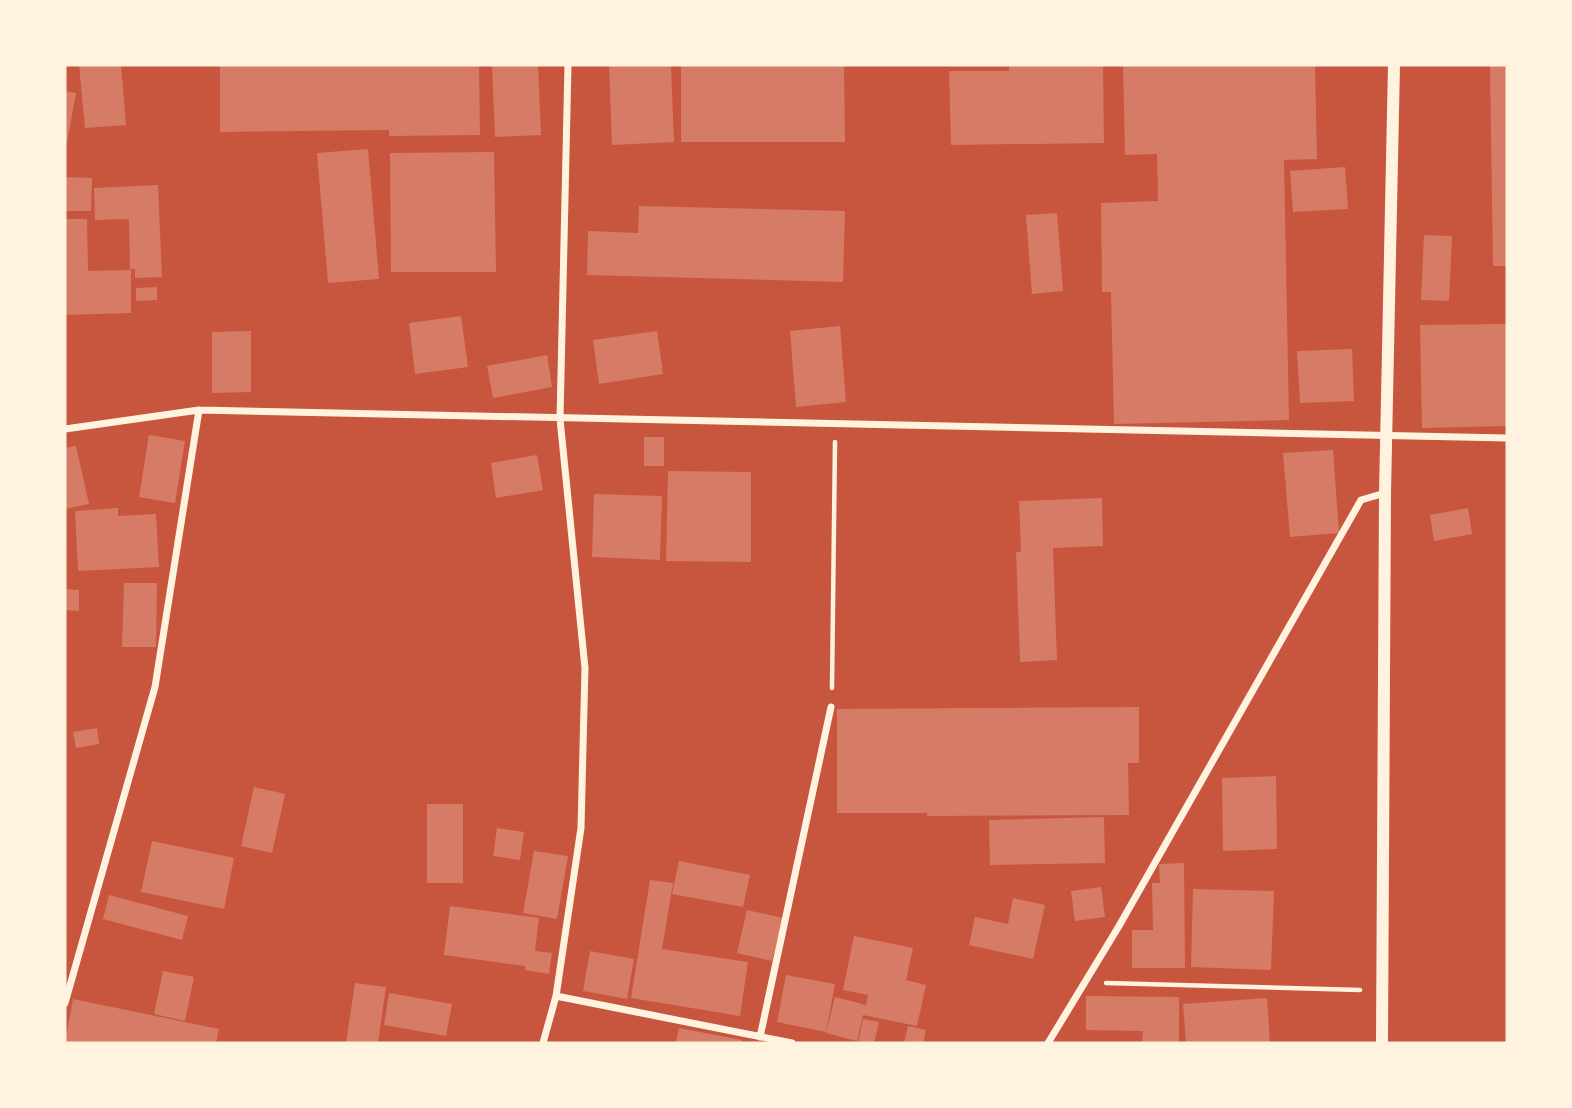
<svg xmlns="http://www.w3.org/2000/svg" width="1572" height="1108" font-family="Karla,sans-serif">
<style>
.building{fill:#d67c66}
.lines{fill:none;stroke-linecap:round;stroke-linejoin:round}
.path{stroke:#fff3e0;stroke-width:4.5}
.minor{stroke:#fff3e0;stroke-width:7}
.tertiary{stroke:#fff3e0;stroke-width:12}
</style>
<rect width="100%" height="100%" fill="#c8553d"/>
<path class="building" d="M 79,65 L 121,65 L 126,125 L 85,128 Z
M 220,65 L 479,65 L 480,135 L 389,136 L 389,130 L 220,132 Z
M 492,65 L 538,65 L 541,135 L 495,137 Z
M 609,65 L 671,65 L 674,142 L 612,145 Z
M 681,65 L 844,65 L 845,142 L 681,142 Z
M 1009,65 L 1103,65 L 1104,143 L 951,145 L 949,71 L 1009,71 Z
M 1123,65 L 1315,65 L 1317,159 L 1284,160 L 1289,420 L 1114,424 L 1111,292 L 1102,292 L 1101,203 L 1158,201 L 1157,154 L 1125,155 Z
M 1490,65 L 1507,65 L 1507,266 L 1493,266 Z
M 65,91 L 76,93 L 67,143 L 65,143 Z
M 368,149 L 379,279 L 328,283 L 317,153 Z
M 494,152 L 496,272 L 391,272 L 390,153 Z
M 1345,167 L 1348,209 L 1293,212 L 1290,171 Z
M 65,177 L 92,178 L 91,211 L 65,211 Z
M 158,185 L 162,277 L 135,278 L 135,269 L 130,269 L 129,219 L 95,220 L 94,188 Z
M 639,206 L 845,211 L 843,282 L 587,275 L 588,231 L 638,233 Z
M 1057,213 L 1063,291 L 1032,294 L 1026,215 Z
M 65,219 L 87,219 L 88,271 L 131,270 L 131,313 L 65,315 Z
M 1424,235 L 1452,236 L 1449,301 L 1421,300 Z
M 157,287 L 157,300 L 136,301 L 136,288 Z
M 461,316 L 468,367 L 415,374 L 409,323 Z
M 1507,324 L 1507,426 L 1422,428 L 1420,325 Z
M 840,326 L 846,402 L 796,407 L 790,331 Z
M 251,331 L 251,392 L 212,393 L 212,332 Z
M 657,331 L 663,374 L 599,384 L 593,340 Z
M 1352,349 L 1354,401 L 1300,403 L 1297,351 Z
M 547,355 L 552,387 L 493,398 L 487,366 Z
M 149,435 L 185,441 L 175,503 L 139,497 Z
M 644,437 L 664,437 L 664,466 L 644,466 Z
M 76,446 L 89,504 L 65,509 L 65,448 Z
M 1333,450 L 1339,533 L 1290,537 L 1283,453 Z
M 537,455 L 543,490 L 496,498 L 491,463 Z
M 668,471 L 751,472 L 751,562 L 666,561 Z
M 594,494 L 662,496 L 660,560 L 592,557 Z
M 1102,498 L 1103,546 L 1053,548 L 1057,660 L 1020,662 L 1016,552 L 1021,552 L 1019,501 Z
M 118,508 L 118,516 L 156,514 L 159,567 L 78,571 L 75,511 Z
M 1468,508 L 1472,534 L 1434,541 L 1430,515 Z
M 124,583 L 157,583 L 156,647 L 122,647 Z
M 65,589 L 79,590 L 79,611 L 65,610 Z
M 1139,707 L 1139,763 L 1128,763 L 1129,815 L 927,816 L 927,813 L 837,813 L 837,709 Z
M 97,728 L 99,744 L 76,748 L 73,732 Z
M 1276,776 L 1277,849 L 1223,851 L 1222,778 Z
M 254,787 L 285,794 L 272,853 L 241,846 Z
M 427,804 L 463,804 L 463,883 L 427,883 Z
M 1104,817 L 1105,863 L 990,865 L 989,820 Z
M 497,828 L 524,832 L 520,860 L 493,856 Z
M 152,841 L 234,858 L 224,909 L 141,892 Z
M 534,851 L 568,856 L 557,919 L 523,913 Z
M 679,861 L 750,875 L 743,907 L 672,894 Z
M 1184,863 L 1185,968 L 1132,968 L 1132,930 L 1153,930 L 1152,883 L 1160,883 L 1159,864 Z
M 650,880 L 673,883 L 662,949 L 748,962 L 740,1016 L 631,998 Z
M 1101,887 L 1105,917 L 1075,921 L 1071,891 Z
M 1193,889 L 1274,891 L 1271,970 L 1191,967 Z
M 109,895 L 188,916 L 182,940 L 103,919 Z
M 1013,898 L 1045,905 L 1033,959 L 969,945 L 975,917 L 1008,924 Z
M 450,906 L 539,918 L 535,951 L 552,953 L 549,974 L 525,970 L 525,966 L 444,955 Z
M 747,910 L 783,918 L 772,961 L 737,953 Z
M 854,936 L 913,948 L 906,980 L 926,985 L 917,1026 L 863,1015 L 857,1041 L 826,1033 L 835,997 L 866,1005 L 868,995 L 843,990 Z
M 590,951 L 634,959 L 627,999 L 583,991 Z
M 163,971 L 194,977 L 185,1021 L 154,1014 Z
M 786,975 L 835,984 L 826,1032 L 777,1022 Z
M 355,983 L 386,987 L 378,1043 L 346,1043 Z
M 389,993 L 452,1004 L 446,1036 L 384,1025 Z
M 1086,996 L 1179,997 L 1179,1043 L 1142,1043 L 1143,1031 L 1086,1030 Z
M 1267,998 L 1270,1043 L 1186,1043 L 1183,1004 Z
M 73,999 L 219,1029 L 216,1043 L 65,1043 Z
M 863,1019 L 879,1022 L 874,1043 L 858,1043 Z
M 908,1026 L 926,1030 L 923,1043 L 904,1043 Z
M 679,1028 L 742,1040 L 741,1043 L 676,1043 Z"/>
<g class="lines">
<path class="path" d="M 832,688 L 835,442
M 1106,983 L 1360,990"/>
<path class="minor" d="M 65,429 L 199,410 L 1507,438
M 556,996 L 792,1043
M 65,1003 L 155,687 L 199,410
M 760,1037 L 831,707
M 543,1043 L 556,996 L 581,828 L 585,668 L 560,419 L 568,65
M 1048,1043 L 1119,926 L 1361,500 L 1385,493"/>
<path class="tertiary" d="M 1382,1043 L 1385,493 L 1394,65"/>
</g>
<rect width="1572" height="1108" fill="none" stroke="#fff3e0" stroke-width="133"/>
</svg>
